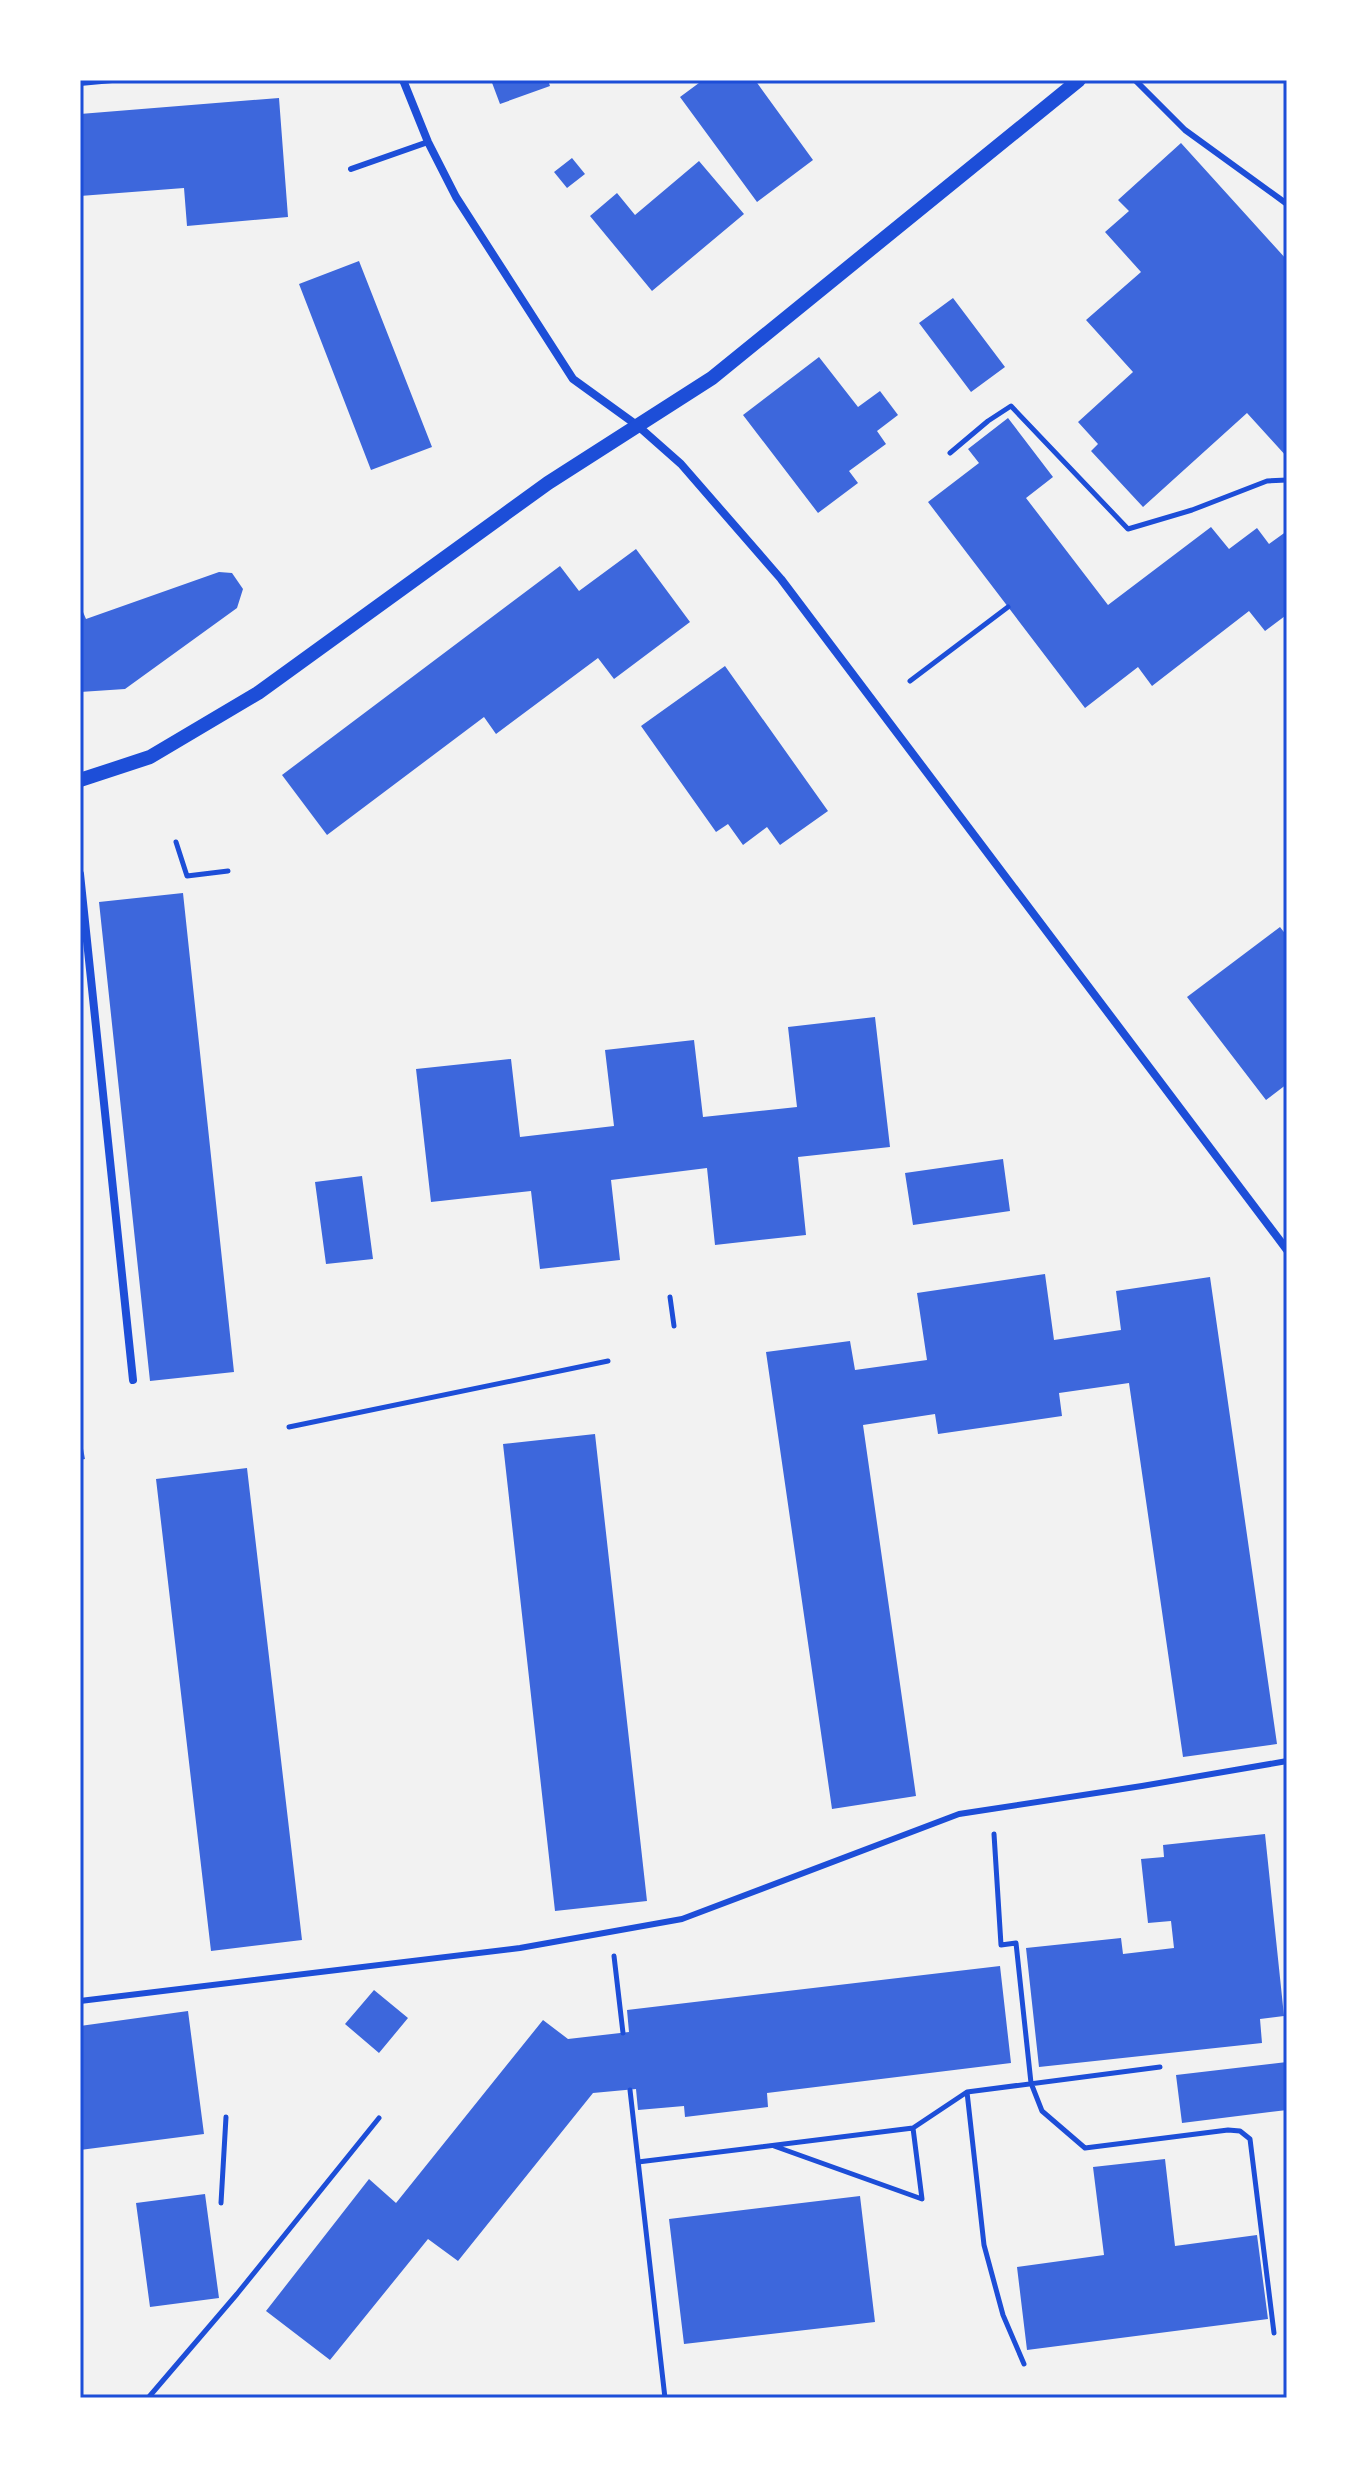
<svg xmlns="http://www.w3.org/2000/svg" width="1367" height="2478" font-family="Mulish,sans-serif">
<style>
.building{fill:#3d67dc}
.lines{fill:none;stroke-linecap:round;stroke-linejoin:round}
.path{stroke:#1d4ed8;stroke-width:5}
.service{stroke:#1d4ed8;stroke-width:6}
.minor{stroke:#1d4ed8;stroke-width:8}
.tertiary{stroke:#1d4ed8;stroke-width:14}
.neatline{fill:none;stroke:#1d4ed8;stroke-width:3}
</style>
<rect width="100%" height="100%" fill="#f2f2f2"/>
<path class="building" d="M 491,80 L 548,80 L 550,86 L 500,104 Z
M 703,80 L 755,80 L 813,160 L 757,202 L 680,97 Z
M 279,98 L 288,217 L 187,226 L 184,188 L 80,196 L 80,114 Z
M 1181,143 L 1287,260 L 1287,457 L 1247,413 L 1143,507 L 1091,451 L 1098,444 L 1078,422 L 1133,372 L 1086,320 L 1141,272 L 1105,232 L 1129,211 L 1118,200 Z
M 572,158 L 585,174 L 567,188 L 554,172 Z
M 699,161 L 744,214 L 652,291 L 590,216 L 617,193 L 635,215 Z
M 359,261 L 432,447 L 371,470 L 299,284 Z
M 953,298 L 1005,367 L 971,392 L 919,323 Z
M 819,357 L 858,407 L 880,391 L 898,415 L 877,431 L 886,444 L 849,471 L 858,483 L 818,513 L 743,415 Z
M 1008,418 L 1053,477 L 1026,498 L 1108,605 L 1211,527 L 1229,549 L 1257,528 L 1269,544 L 1287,531 L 1287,619 L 1285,616 L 1265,631 L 1249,611 L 1152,686 L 1138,667 L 1085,708 L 928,502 L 979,463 L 968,449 Z
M 636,549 L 690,622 L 614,679 L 598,658 L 496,734 L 484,717 L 327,835 L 282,775 L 560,566 L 579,591 Z
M 219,572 L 232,573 L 243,589 L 237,608 L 125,689 L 80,692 L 80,613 L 83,612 L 86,619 Z
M 725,666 L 828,811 L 780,845 L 767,827 L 743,845 L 728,824 L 716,832 L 641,726 Z
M 183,893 L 234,1372 L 150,1381 L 99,902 Z
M 1280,927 L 1287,936 L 1287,1084 L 1266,1100 L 1187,997 Z
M 875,1017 L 890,1147 L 798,1157 L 806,1235 L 715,1245 L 707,1168 L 611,1180 L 620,1260 L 540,1269 L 531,1191 L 431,1202 L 416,1069 L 511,1059 L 520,1137 L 614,1126 L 605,1050 L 694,1040 L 703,1117 L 797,1107 L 788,1027 Z
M 1003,1159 L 1010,1211 L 913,1225 L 905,1173 Z
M 362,1176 L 373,1259 L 326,1264 L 315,1182 Z
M 1045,1274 L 1054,1340 L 1121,1330 L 1116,1291 L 1210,1277 L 1277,1744 L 1183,1757 L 1129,1383 L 1059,1393 L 1062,1416 L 938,1434 L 935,1414 L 863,1425 L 916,1796 L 832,1809 L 766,1352 L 850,1341 L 855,1370 L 927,1360 L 917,1293 Z
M 80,1433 L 85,1459 L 80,1460 Z
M 595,1434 L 647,1901 L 555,1911 L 503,1444 Z
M 247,1468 L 302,1940 L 211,1951 L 156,1479 Z
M 1265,1834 L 1284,2016 L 1260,2019 L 1262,2043 L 1039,2067 L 1026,1948 L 1121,1938 L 1123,1954 L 1174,1948 L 1171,1921 L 1148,1923 L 1141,1859 L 1164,1857 L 1163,1845 Z
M 1000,1966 L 1011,2063 L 767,2093 L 768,2107 L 685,2117 L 684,2106 L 638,2110 L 636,2089 L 593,2093 L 458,2261 L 428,2239 L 330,2360 L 266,2311 L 369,2179 L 396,2203 L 543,2020 L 568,2039 L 629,2032 L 627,2010 Z
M 374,1990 L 408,2018 L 379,2053 L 345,2024 Z
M 188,2011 L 204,2134 L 80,2150 L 80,2026 Z
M 1287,2062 L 1287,2110 L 1182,2123 L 1176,2075 Z
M 1165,2159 L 1175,2246 L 1257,2235 L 1268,2319 L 1027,2350 L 1017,2267 L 1104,2255 L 1093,2167 Z
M 205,2194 L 219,2298 L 150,2307 L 136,2203 Z
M 860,2196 L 875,2322 L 684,2344 L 669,2219 Z"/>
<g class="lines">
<path class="path" d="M 950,453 L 988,421 L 1011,406 L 1128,529 L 1192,510 L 1267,481 L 1287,480
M 910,681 L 1008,607
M 176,842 L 187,876 L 228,871
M 670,1297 L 674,1326
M 289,1427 L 608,1361
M 994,1834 L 1001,1945 L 1016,1943 L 1031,2083 L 1042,2111 L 1085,2148 L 1228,2130 L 1240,2131 L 1250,2139 L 1274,2333
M 614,1956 L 623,2033
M 630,2090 L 665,2398
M 967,2092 L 984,2245 L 1003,2315 L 1024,2364
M 913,2128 L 967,2092 L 1160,2067
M 638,2162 L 913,2128 L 922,2199 L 774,2146
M 221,2203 L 226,2117
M 148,2398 L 237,2294 L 379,2118"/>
<path class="service" d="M 1135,80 L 1185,130 L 1287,204
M 80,83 L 112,80
M 351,169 L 428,142
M 80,2001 L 520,1948 L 682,1919 L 959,1814 L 1142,1786 L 1287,1761"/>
<path class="minor" d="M 403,80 L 428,142 L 456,197 L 573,379 L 638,426 L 681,464 L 781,579 L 1287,1250
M 80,874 L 133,1380"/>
<path class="tertiary" d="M 80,780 L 150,757 L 258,693 L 548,483 L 712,378 L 1079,80"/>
</g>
<rect width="1367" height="2478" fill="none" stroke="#ffffff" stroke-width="164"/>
<rect x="82" y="82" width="1203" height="2314" class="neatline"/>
</svg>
